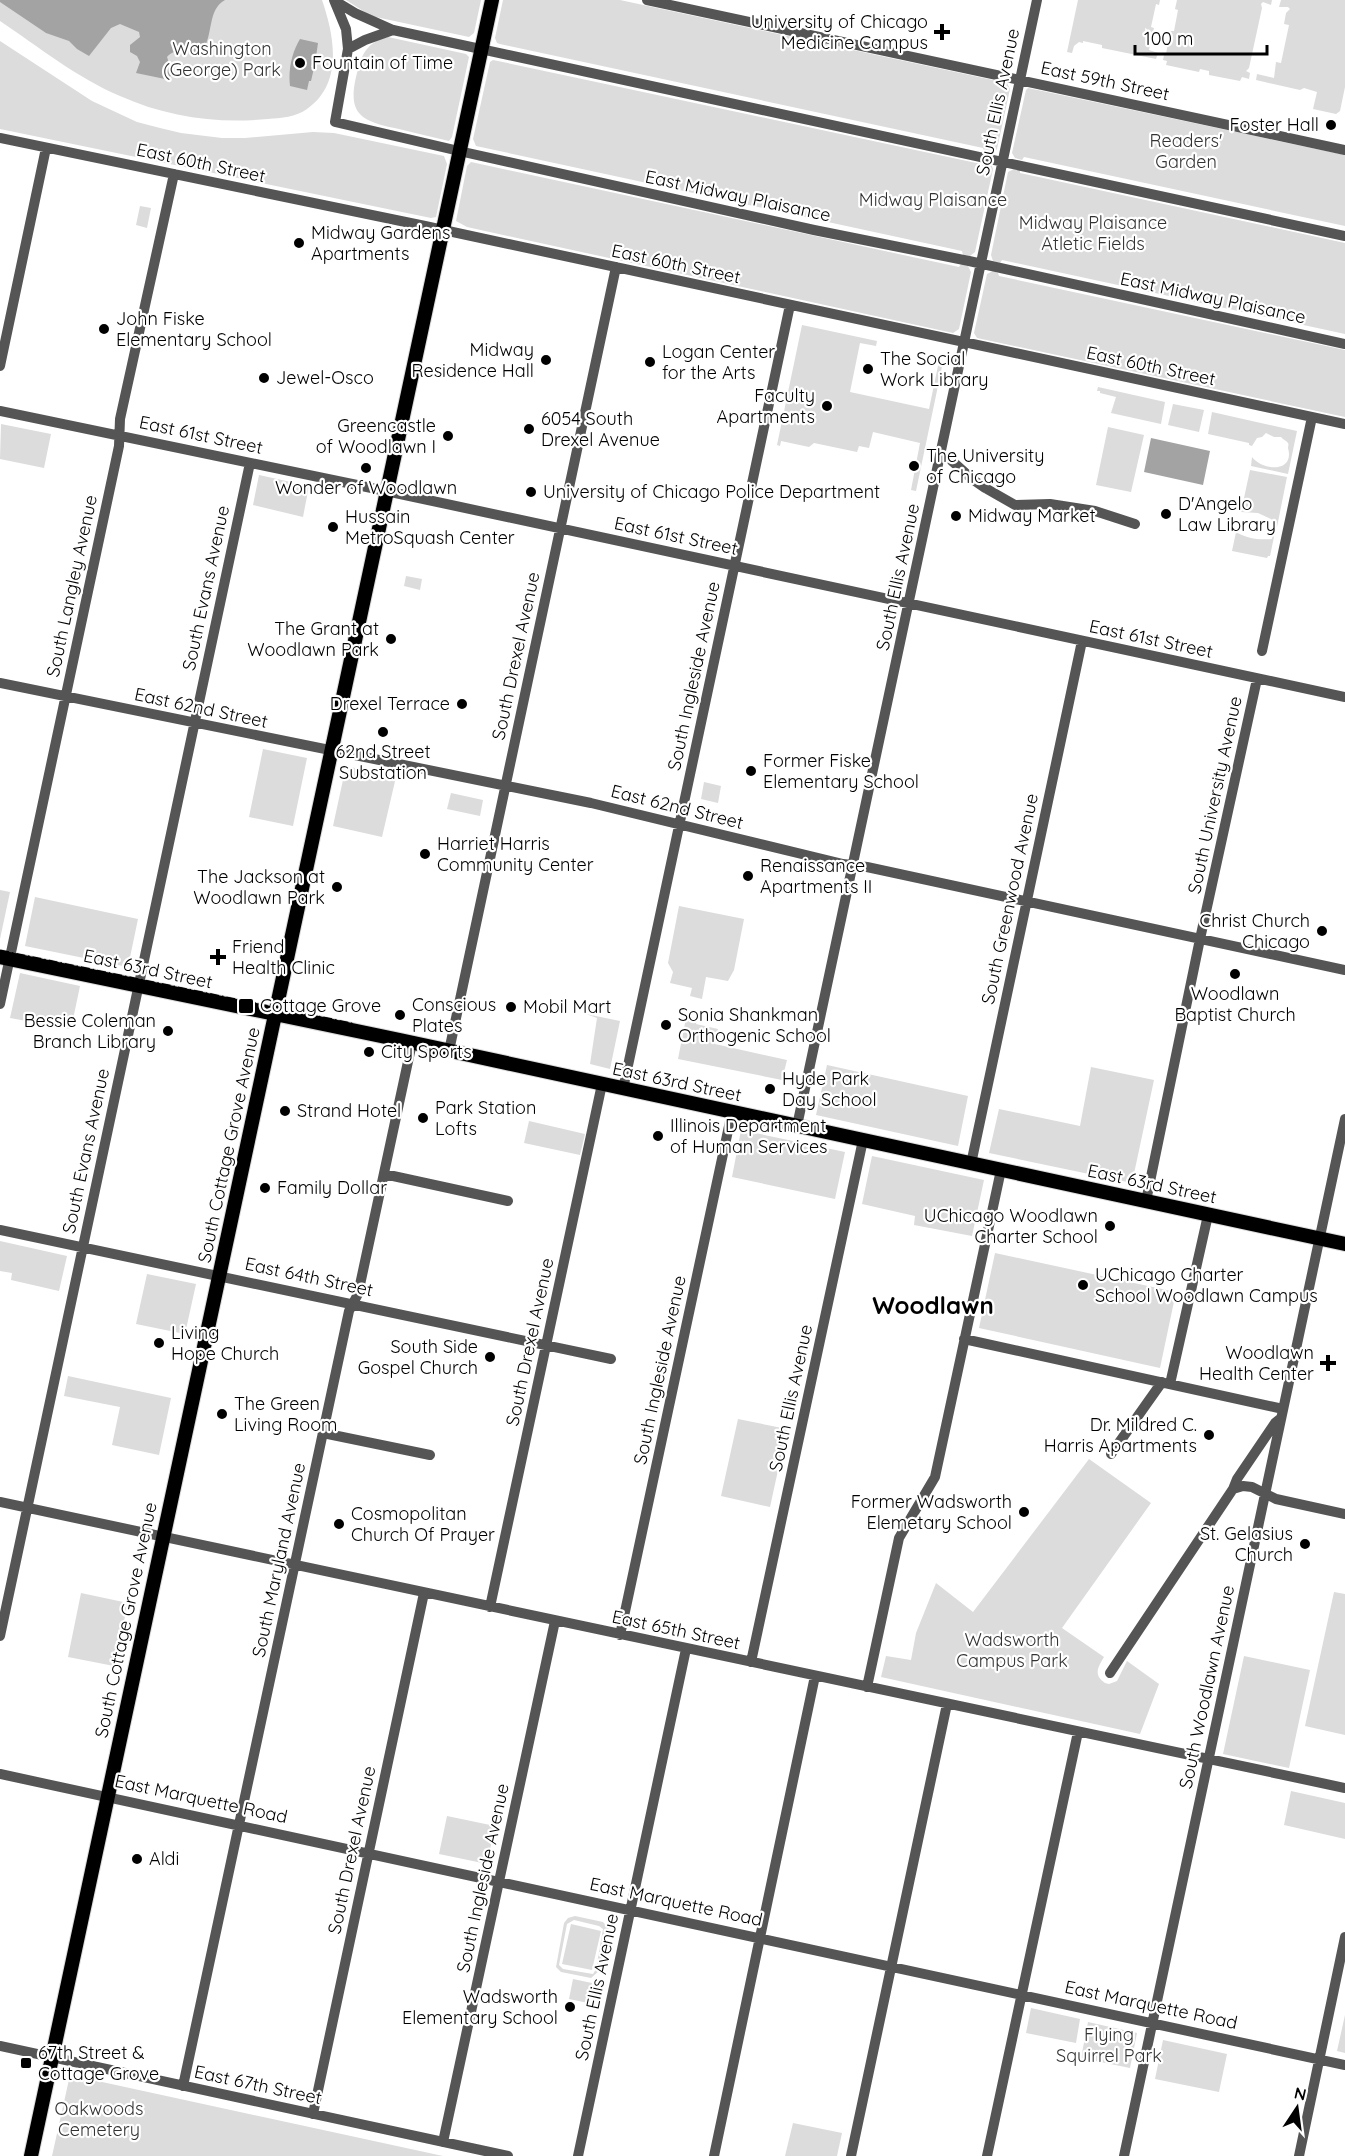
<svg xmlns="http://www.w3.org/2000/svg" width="1345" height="2156" font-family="Quicksand,sans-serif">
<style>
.green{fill:#dcdcdc;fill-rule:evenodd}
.water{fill:#a3a3a3}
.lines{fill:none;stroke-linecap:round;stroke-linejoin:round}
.major-casing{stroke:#dbdbdb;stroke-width:16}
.minor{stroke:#555;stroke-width:10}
.major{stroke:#000;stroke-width:14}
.rail{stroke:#000;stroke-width:3;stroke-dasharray:9 3 1.5 3;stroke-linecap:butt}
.poi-dot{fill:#000;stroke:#fff;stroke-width:2}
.labels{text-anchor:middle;stroke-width:4.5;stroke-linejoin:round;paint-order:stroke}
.poi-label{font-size:18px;fill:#000;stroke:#fff;text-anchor:start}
.park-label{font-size:18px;fill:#333;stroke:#fff}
.street-label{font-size:18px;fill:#000;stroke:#fff}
.district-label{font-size:24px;font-weight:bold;fill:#000;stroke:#fff}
</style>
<rect width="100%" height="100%" fill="#fff"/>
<path class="green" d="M 0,0 L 322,0 C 334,35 344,83 307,109 C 296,117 281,118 268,119 C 217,124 167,117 120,96 C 77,78 39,47 0,21 Z
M 346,0 L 481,0 L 474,33 L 469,37 L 371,16 Z
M 503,0 L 620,0 L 1007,83 L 1010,89 L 997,149 L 994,153 L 985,153 L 983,148 L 500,44 L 497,43 L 495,38 Z
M 1078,0 L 1160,0 L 1159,5 L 1156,4 L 1151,27 L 1154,28 L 1149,50 L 1158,53 L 1156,59 L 1102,48 L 1102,45 L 1083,41 L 1083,43 L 1079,42 L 1074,46 L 1072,53 L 1067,52 Z
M 1177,0 L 1272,0 L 1271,5 L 1263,2 L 1261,4 L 1262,8 L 1249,68 L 1246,71 L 1250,73 L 1249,79 L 1242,77 L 1240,81 L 1209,75 L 1209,71 L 1200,69 L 1199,72 L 1166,65 L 1167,61 L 1163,60 L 1164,55 L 1166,54 L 1170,31 L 1174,31 L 1178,10 L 1175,9 Z
M 1281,0 L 1345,0 L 1345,87 L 1340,111 L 1336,114 L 1313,109 L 1317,92 L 1304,88 L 1300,90 L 1256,80 L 1257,74 L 1274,78 L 1276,62 L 1281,63 L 1289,25 L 1284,24 L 1286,13 L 1290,9 L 1288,7 L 1279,7 Z
M 388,37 L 466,54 L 469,57 L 452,137 L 449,141 C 432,137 415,133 399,129 C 358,121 346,113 358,69 C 363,51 369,42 388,37 Z
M 0,41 L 92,101 L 137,122 L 160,128 L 181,133 L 222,138 L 245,138 L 313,132 L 334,133 L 444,156 L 447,164 L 436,217 L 431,218 L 0,129 Z
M 493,60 L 981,164 L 983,162 L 991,164 L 993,169 L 975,252 L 970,256 L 963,255 L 962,251 L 476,146 L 473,139 L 490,62 Z
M 1028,88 L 1345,155 L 1345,226 L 1024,157 L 1022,160 L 1015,158 L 1012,153 L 1026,90 Z
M 471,162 L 959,267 L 961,264 L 968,266 L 971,272 L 959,329 L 953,333 L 467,227 L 456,221 L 467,166 Z
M 1014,169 L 1020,170 L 1020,173 L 1345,243 L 1345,334 L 1002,260 L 1000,263 L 993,261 L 991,255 L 1008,172 Z
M 140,206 L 151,208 L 147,228 L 136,225 Z
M 993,271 L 998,273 L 999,276 L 1345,350 L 1345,417 L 977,338 L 974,333 L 987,274 Z
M 802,325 L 877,341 L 876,346 L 860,343 L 850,392 L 929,409 L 939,361 L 943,362 L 916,491 L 911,490 L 920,443 L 873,432 L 869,448 L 859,446 L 857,452 L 814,443 L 809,447 L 781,441 L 780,446 L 777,445 Z
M 1098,387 L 1165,402 L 1161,424 L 1111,413 L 1116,397 L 1100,393 L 1100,391 L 1097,391 Z
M 1173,404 L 1204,410 L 1199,432 L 1168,425 Z
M 1212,412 L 1297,431 L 1288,474 L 1251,466 L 1252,457 C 1264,472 1295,472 1288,448 C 1288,446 1289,445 1288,443 C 1286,440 1283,440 1281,437 L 1274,437 L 1266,433 L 1262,437 L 1257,438 L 1252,446 L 1249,445 L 1249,443 L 1208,434 Z
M 1,424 L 51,434 L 44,468 L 0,459 Z
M 1108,427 L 1144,435 L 1131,492 L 1096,485 Z
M 1250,470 L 1287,477 L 1277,527 L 1274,526 L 1275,521 L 1258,513 L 1241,512 Z
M 259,475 L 309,486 L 303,517 L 253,505 Z
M 1236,532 C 1248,539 1259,540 1272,539 L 1273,532 L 1275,532 L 1270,556 L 1268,556 L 1267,558 L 1232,551 Z
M 406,576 L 422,579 L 420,590 L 404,586 Z
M 263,749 L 307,758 L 293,826 L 249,817 Z
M 346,766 L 396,777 L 382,837 L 333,826 Z
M 704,782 L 721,786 L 718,803 L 701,799 Z
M 451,793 L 483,800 L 480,816 L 447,809 Z
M 0,890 L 10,892 L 0,939 Z
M 35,897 L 138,919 L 128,967 L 25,946 Z
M 679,906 L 744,919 L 734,970 L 728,981 L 706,977 L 702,999 L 690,996 L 692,988 L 670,983 L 673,972 L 668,963 Z
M 20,973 L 80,986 L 71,1029 L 10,1018 Z
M 586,1014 L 620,1021 L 610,1069 L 590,1064 L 597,1018 Z
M 686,1018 L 697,1020 L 696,1024 L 718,1029 L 715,1044 L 787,1060 L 782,1080 L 678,1059 Z
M 827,1065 L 968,1096 L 958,1146 L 816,1115 Z
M 1091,1067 L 1154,1080 L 1132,1183 L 989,1153 L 999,1109 L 1080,1126 Z
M 529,1121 L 585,1134 L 580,1155 L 524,1143 Z
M 741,1130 L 845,1152 L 835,1199 L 732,1177 Z
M 872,1156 L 984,1180 L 972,1236 L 914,1225 L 915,1216 L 862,1204 Z
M 0,1241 L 67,1256 L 59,1291 L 11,1280 L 12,1273 L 0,1271 Z
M 995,1253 L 1176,1292 L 1160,1368 L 979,1328 Z
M 147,1274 L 196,1284 L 185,1334 L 136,1324 Z
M 68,1376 L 171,1398 L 159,1455 L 112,1445 L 120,1407 L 64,1396 Z
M 738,1419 L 787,1429 L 770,1507 L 721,1496 Z
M 1089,1459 L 1151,1503 L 1062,1628 L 1104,1657 C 1098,1667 1093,1675 1105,1683 L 1109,1684 L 1117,1681 L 1127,1661 L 1159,1684 L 1140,1734 L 881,1677 L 886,1656 L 911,1660 L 916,1633 L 936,1583 L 973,1612 Z
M 1334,1592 L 1345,1594 L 1345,1735 L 1305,1726 Z
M 81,1593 L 128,1603 L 114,1666 L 68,1657 Z
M 1244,1656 L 1310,1670 L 1289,1768 L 1223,1754 Z
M 1291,1791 L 1345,1803 L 1345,1839 L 1284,1825 Z
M 447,1816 L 495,1826 L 487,1864 L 439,1854 Z
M 575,1916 L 603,1922 L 609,1929 L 600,1970 L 591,1978 L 561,1972 L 556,1967 L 564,1923 L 568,1918 ZM 574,1920 L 599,1926 L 603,1929 L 596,1969 L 593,1974 L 563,1969 L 559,1965 L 567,1924 Z
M 571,1924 L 601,1931 L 592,1970 L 562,1964 Z
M 573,1979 L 592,1983 L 588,2003 L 569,1999 Z
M 1031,2008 L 1080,2019 L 1076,2043 L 1026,2033 Z
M 1345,2015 L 1345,2053 L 1337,2051 Z
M 1088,2022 L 1137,2033 L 1130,2068 L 1081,2058 Z
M 1163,2040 L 1227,2054 L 1219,2092 L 1155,2079 Z
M 70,2075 L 443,2156 L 52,2156 Z
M 793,2123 L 842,2133 L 837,2156 L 785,2156 Z"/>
<path class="water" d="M 0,0 L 225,0 C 207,10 214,34 202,52 C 187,54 177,46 167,57 L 173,75 L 165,79 L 136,73 L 140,62 L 137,56 L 130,52 L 130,45 L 140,37 L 139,32 L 120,24 L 111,28 L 89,56 L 77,49 L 69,41 L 46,33 L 0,2 Z
M 300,39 L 318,43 L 315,64 L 312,64 L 311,67 L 314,68 L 311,81 L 309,81 L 307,90 L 290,86 C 288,70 292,52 300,39 Z
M 1151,438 L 1210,451 L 1203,485 L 1144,472 Z"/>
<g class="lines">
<defs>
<path id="major" d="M 0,957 L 400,1040 L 1345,1244
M 31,2156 L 492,0"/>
</defs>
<use href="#major" class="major-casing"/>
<path class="minor" d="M 334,0 L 346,29 L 348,49 L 335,122 L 459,151 L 814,230 L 969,261 L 1345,344
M 647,0 L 1345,150
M 335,1 L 355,13 L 393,30 L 1345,236
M 348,49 L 365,40 L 393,30
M 0,138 L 425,226 L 1345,424
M 0,366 L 46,148
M 0,411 L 386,491 L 1345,697
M 952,461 L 972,479 L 985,488
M 987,489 L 1015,505 L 1050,504 L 1095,511 L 1135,524
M 1262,651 L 1312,417
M 0,683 L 591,803 L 843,864 L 867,867 L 1345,970
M 0,1004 L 119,446 L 120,419 L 174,174
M 449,1051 L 616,267
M 623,1089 L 790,305
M 797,1126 L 1037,0
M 971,1164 L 1082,641
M 384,1174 L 508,1201
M 1146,1201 L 1200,939 L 1257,679
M 0,1230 L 611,1359
M 964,1339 L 1283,1409
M 1170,1384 L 1208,1215
M 323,1433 L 430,1455
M 1111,1454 L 1162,1382
M 1233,1489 L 1243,1486 L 1252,1487 L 1276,1499 L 1345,1514
M 0,1502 L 1345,1788
M 490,1607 L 602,1084
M 620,1635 L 732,1112
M 0,1636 L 250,463
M 751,1662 L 863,1140
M 1110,1673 L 1233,1489 L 1237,1479 L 1275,1423 L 1280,1419
M 867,1687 L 899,1538 L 935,1477 L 1001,1170
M 0,1774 L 1345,2065
M 0,2046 L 508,2156
M 183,2086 L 349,1311 L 358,1294 L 412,1043
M 313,2114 L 424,1593
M 443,2142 L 555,1621
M 578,2156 L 686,1649
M 714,2156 L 815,1676
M 851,2156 L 947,1704
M 987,2156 L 1078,1732
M 1124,2156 L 1345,1119
M 1299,2156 L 1345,1937"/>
<use href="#major" class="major"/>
<path class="rail" d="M 0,951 L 352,1024
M 0,961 L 350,1033"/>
</g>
<g class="poi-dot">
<path d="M939 23h6v6h6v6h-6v6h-6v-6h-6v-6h6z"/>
<circle cx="300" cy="63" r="6"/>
<circle cx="1331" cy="125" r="6"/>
<circle cx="299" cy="243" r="6"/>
<circle cx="104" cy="329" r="6"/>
<circle cx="546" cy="360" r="6"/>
<circle cx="650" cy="362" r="6"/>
<circle cx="868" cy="369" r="6"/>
<circle cx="264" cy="378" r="6"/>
<circle cx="827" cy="406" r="6"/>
<circle cx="529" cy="429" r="6"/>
<circle cx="448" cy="436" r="6"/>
<circle cx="914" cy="466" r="6"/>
<circle cx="366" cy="468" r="6"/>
<circle cx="531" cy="492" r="6"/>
<circle cx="1166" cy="514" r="6"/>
<circle cx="956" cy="516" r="6"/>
<circle cx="333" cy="527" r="6"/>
<circle cx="391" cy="639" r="6"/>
<circle cx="462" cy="704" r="6"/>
<circle cx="383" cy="732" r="6"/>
<circle cx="751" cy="771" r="6"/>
<circle cx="425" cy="854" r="6"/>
<circle cx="748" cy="876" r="6"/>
<circle cx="337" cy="887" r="6"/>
<circle cx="1322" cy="931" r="6"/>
<path d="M215 948h6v6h6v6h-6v6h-6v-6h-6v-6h6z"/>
<circle cx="1235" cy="974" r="6"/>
<rect x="238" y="998" width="16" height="16" rx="3"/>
<circle cx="511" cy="1007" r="6"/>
<circle cx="400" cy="1015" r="6"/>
<circle cx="666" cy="1025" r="6"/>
<circle cx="168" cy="1031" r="6"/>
<circle cx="369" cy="1052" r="6"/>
<circle cx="770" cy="1089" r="6"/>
<circle cx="285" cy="1111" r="6"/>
<circle cx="423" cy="1118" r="6"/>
<circle cx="658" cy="1136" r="6"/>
<circle cx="265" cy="1188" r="6"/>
<circle cx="1110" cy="1226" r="6"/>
<circle cx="1083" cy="1285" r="6"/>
<circle cx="159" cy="1343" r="6"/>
<circle cx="490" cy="1357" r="6"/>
<path d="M1325 1354h6v6h6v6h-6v6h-6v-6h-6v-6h6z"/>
<circle cx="222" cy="1414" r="6"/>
<circle cx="1209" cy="1435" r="6"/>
<circle cx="1024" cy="1512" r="6"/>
<circle cx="339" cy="1524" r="6"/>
<circle cx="1305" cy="1544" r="6"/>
<circle cx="137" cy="1859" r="6"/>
<circle cx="570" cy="2007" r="6"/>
<rect x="20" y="2057" width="12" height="12" rx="3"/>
</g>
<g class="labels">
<g class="poi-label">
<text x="928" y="28" text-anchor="end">University of Chicago<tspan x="928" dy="21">Medicine Campus</tspan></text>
<text x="312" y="69">Fountain of Time</text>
<text x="1319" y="131" text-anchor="end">Foster Hall</text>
<text x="311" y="239">Midway Gardens<tspan x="311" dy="21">Apartments</tspan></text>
<text x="116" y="325">John Fiske<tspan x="116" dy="21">Elementary School</tspan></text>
<text x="534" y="356" text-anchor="end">Midway<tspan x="534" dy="21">Residence Hall</tspan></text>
<text x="662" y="358">Logan Center<tspan x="662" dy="21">for the Arts</tspan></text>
<text x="880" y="365">The Social<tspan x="880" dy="21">Work Library</tspan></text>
<text x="276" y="384">Jewel-Osco</text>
<text x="815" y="402" text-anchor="end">Faculty<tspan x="815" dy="21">Apartments</tspan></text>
<text x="541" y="425">6054 South<tspan x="541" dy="21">Drexel Avenue</tspan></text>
<text x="436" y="432" text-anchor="end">Greencastle<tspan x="436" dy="21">of Woodlawn I</tspan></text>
<text x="926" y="462">The University<tspan x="926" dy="21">of Chicago</tspan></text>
<text x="366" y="494" text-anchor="middle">Wonder of Woodlawn</text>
<text x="543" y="498">University of Chicago Police Department</text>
<text x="1178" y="510">D'Angelo<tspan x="1178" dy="21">Law Library</tspan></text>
<text x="968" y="522">Midway Market</text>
<text x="345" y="523">Hussain<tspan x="345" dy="21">MetroSquash Center</tspan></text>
<text x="379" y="635" text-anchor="end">The Grant at<tspan x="379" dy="21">Woodlawn Park</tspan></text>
<text x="450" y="710" text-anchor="end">Drexel Terrace</text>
<text x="383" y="758" text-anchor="middle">62nd Street<tspan x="383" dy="21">Substation</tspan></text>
<text x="763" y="767">Former Fiske<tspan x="763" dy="21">Elementary School</tspan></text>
<text x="437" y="850">Harriet Harris<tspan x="437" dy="21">Community Center</tspan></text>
<text x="760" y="872">Renaissance<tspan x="760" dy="21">Apartments II</tspan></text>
<text x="325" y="883" text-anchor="end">The Jackson at<tspan x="325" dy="21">Woodlawn Park</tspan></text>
<text x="1310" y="927" text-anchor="end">Christ Church<tspan x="1310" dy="21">Chicago</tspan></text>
<text x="232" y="953">Friend<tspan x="232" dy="21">Health Clinic</tspan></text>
<text x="1235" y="1000" text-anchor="middle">Woodlawn<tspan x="1235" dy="21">Baptist Church</tspan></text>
<text x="412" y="1011">Conscious<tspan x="412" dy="21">Plates</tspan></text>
<text x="260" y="1012">Cottage Grove</text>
<text x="523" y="1013">Mobil Mart</text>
<text x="678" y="1021">Sonia Shankman<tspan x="678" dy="21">Orthogenic School</tspan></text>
<text x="156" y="1027" text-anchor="end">Bessie Coleman<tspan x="156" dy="21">Branch Library</tspan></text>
<text x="381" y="1058">City Sports</text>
<text x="782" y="1085">Hyde Park<tspan x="782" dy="21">Day School</tspan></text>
<text x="435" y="1114">Park Station<tspan x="435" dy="21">Lofts</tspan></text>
<text x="297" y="1117">Strand Hotel</text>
<text x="670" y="1132">Illinois Department<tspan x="670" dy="21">of Human Services</tspan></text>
<text x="277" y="1194">Family Dollar</text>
<text x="1098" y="1222" text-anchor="end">UChicago Woodlawn<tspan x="1098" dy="21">Charter School</tspan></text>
<text x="1095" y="1281">UChicago Charter<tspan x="1095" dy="21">School Woodlawn Campus</tspan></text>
<text x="171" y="1339">Living<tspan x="171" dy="21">Hope Church</tspan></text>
<text x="478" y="1353" text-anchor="end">South Side<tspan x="478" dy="21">Gospel Church</tspan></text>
<text x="1314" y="1359" text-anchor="end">Woodlawn<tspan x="1314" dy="21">Health Center</tspan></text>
<text x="234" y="1410">The Green<tspan x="234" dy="21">Living Room</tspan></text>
<text x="1197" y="1431" text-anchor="end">Dr. Mildred C.<tspan x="1197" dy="21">Harris Apartments</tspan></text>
<text x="1012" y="1508" text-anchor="end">Former Wadsworth<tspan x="1012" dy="21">Elemetary School</tspan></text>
<text x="351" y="1520">Cosmopolitan<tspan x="351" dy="21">Church Of Prayer</tspan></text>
<text x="1293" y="1540" text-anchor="end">St. Gelasius<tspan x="1293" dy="21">Church</tspan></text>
<text x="149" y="1865">Aldi</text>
<text x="558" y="2003" text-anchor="end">Wadsworth<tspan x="558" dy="21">Elementary School</tspan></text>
<text x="38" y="2059">67th Street &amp;<tspan x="38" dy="21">Cottage Grove</tspan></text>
</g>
<g class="park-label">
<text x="222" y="55">Washington<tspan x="222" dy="21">(George) Park</tspan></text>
<text x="1186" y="147">Readers'<tspan x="1186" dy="21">Garden</tspan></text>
<text x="933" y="206">Midway Plaisance</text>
<text x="1093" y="229">Midway Plaisance<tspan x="1093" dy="21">Atletic Fields</tspan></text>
<text x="1012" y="1646">Wadsworth<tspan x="1012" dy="21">Campus Park</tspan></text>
<text x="1109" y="2041">Flying<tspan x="1109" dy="21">Squirrel Park</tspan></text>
<text x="99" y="2115">Oakwoods<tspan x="99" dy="21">Cemetery</tspan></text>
</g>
<g class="street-label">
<text transform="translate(1105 81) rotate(12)" y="6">East 59th Street</text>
<text transform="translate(998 102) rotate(-78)" y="6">South Ellis Avenue</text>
<text transform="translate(201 163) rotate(12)" y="6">East 60th Street</text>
<text transform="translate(738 196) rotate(12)" y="6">East Midway Plaisance</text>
<text transform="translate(676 264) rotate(12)" y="6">East 60th Street</text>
<text transform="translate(1213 298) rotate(12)" y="6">East Midway Plaisance</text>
<text transform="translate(1151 366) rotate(12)" y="6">East 60th Street</text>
<text transform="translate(201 435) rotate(12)" y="6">East 61st Street</text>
<text transform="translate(676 536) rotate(12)" y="6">East 61st Street</text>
<text transform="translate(898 577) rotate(-78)" y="6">South Ellis Avenue</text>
<text transform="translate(72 586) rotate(-78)" y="6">South Langley Avenue</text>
<text transform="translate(206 588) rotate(-78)" y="6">South Evans Avenue</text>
<text transform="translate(1151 639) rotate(12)" y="6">East 61st Street</text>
<text transform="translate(516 656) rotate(-78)" y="6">South Drexel Avenue</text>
<text transform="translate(694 676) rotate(-78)" y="6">South Ingleside Avenue</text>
<text transform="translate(201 708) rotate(12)" y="6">East 62nd Street</text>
<text transform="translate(1215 795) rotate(-78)" y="6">South University Avenue</text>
<text transform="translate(677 807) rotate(14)" y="6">East 62nd Street</text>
<text transform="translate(1010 899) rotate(-78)" y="6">South Greenwood Avenue</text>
<text transform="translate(148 969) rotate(12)" y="6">East 63rd Street</text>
<text transform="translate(677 1082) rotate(12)" y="6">East 63rd Street</text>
<text transform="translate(229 1145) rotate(-78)" y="6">South Cottage Grove Avenue</text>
<text transform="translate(86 1151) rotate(-78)" y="6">South Evans Avenue</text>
<text transform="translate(1152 1184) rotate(12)" y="6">East 63rd Street</text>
<text transform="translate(309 1277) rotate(12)" y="6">East 64th Street</text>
<text transform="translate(530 1342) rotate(-78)" y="6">South Drexel Avenue</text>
<text transform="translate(660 1370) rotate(-78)" y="6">South Ingleside Avenue</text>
<text transform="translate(791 1398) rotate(-78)" y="6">South Ellis Avenue</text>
<text transform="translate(279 1560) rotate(-78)" y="6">South Maryland Avenue</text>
<text transform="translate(126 1620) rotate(-78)" y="6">South Cottage Grove Avenue</text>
<text transform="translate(676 1630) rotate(12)" y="6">East 65th Street</text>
<text transform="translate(1207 1687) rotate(-78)" y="6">South Woodlawn Avenue</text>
<text transform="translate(201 1799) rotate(12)" y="6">East Marquette Road</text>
<text transform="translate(352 1850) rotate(-78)" y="6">South Drexel Avenue</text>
<text transform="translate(483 1878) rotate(-78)" y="6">South Ingleside Avenue</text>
<text transform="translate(676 1902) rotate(12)" y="6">East Marquette Road</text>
<text transform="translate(597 1987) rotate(-78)" y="6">South Ellis Avenue</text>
<text transform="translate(1151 2005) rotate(12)" y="6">East Marquette Road</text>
<text transform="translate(258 2085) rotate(12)" y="6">East 67th Street</text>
</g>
<g class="district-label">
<text x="933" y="1314">Woodlawn</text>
</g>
</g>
<g transform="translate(1297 2108) rotate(13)" stroke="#ffffff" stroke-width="4.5" paint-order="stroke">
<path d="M0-4.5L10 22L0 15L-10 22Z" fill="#000000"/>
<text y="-9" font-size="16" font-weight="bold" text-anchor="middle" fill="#000000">N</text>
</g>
<path d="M1135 45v9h132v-9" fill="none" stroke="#000000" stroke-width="3"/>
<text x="1144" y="45" font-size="18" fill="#000000" stroke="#ffffff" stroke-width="4.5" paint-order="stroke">100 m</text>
</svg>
